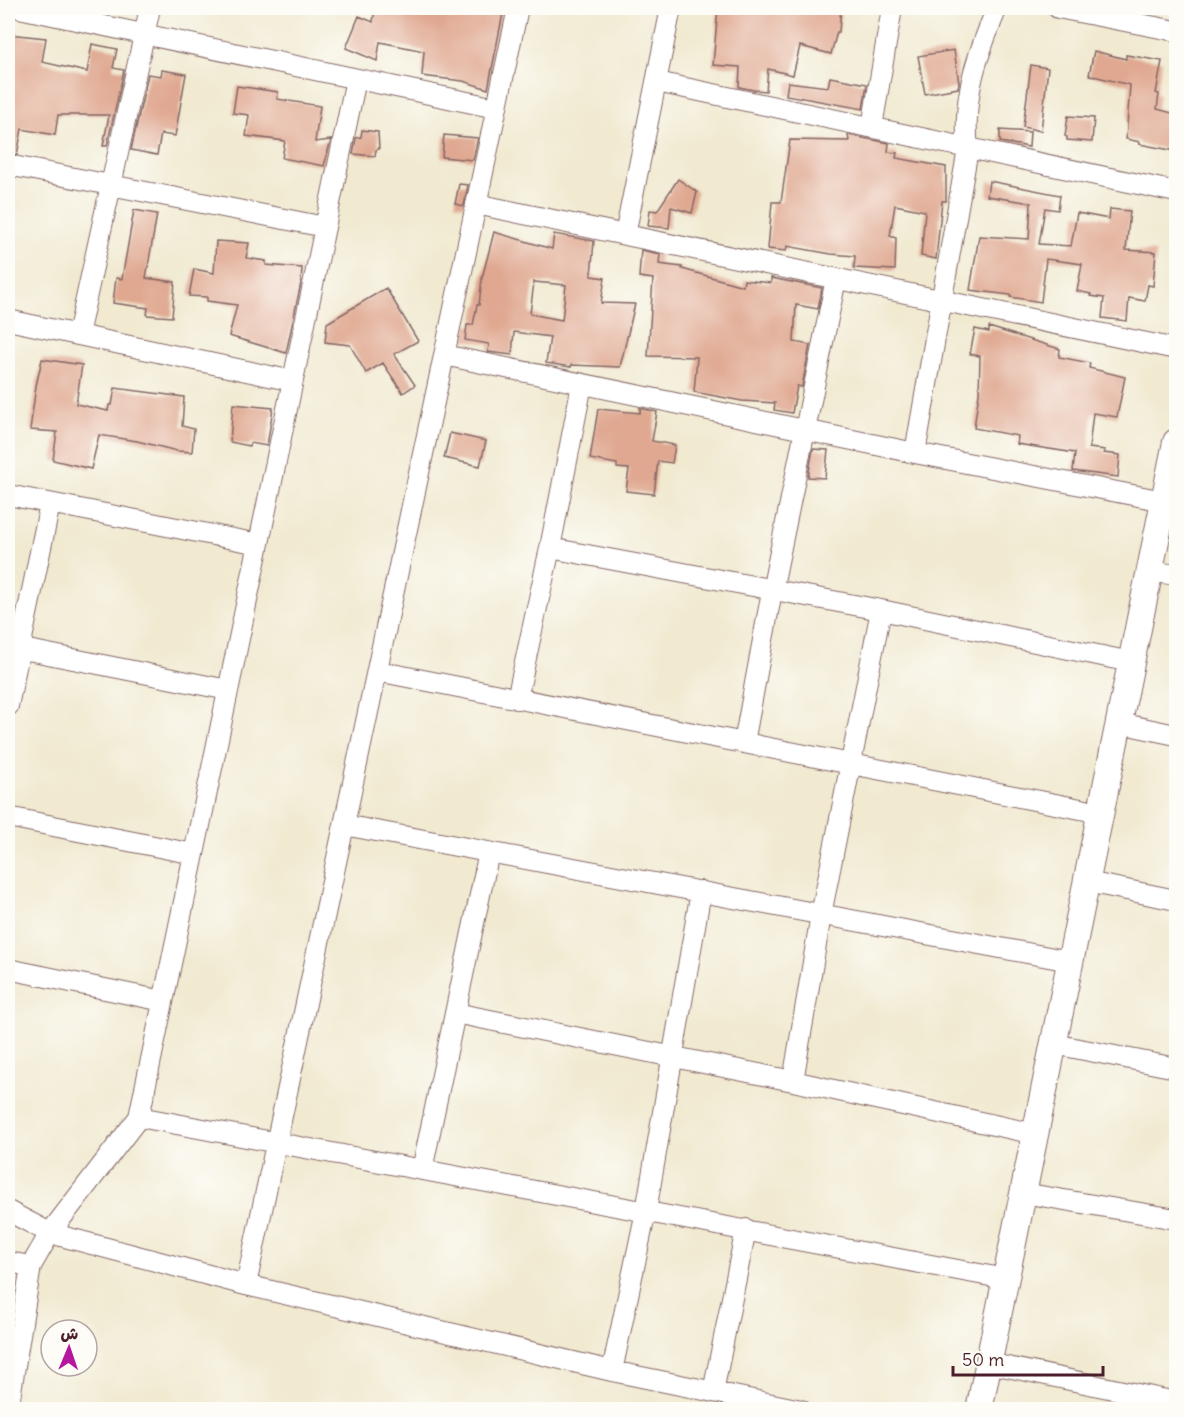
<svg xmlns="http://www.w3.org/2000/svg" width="1184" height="1417" font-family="Delius,'Playpen Sans Arabic',sans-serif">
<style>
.building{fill:#e0a891;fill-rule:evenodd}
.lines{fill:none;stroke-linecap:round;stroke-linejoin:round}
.minor-casing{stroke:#846665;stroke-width:22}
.tertiary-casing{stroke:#846665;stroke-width:28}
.minor{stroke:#fff;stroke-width:20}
.tertiary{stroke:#fff;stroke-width:26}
</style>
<rect width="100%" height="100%" fill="#fdfcf7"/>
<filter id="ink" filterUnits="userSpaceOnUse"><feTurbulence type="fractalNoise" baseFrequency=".0167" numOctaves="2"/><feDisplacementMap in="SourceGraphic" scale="12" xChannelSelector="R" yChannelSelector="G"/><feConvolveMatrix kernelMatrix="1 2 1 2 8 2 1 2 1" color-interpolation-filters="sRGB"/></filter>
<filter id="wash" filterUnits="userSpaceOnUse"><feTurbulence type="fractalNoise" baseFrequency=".008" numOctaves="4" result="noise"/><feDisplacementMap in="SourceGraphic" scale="24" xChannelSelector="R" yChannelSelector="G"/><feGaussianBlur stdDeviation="1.35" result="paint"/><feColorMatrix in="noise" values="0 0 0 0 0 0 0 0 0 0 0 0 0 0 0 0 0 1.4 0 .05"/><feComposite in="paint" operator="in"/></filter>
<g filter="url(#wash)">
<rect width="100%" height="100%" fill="#f1ead1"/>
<g id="blocks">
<path class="building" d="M 375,8 L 418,11 L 419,8 L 504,8 L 488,89 L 463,81 L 422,76 L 424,51 L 380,42 L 377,61 L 346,48 L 359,16 L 373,22 Z
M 718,8 L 768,8 L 784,11 L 785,8 L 841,8 L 839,32 L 837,32 L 831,54 L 800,46 L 793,75 L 768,69 L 766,91 L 754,90 L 739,87 L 740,67 L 713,65 Z
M 8,34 L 46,38 L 42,62 L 87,72 L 92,44 L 117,49 L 113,68 L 124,70 L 107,146 L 103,146 L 109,115 L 58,115 L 55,135 L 22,129 L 17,155 L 8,153 Z
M 954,50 L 959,83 L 958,88 L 925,94 L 918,56 Z
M 1094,51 L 1126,59 L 1126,55 L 1162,61 L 1156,93 L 1159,94 L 1157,109 L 1176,114 L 1176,151 L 1139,144 L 1140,142 L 1126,139 L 1130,85 L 1089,75 Z
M 1031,65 L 1048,68 L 1041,131 L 1023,127 Z
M 162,70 L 186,74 L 175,136 L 161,134 L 157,155 L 131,150 L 148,74 L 161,76 Z
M 830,77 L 867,84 L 863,109 L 786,95 L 788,82 L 828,87 Z
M 237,86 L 278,92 L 277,99 L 320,106 L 315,142 L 331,140 L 324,166 L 282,158 L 285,141 L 246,136 L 249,115 L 233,113 Z
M 1068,116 L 1094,118 L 1092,142 L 1067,140 L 1067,137 L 1065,136 Z
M 362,130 L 378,132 L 379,149 L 376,150 L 375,156 L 353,154 L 356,138 L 361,137 Z
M 1000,130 L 1030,132 L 1029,147 L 1000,142 Z
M 444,135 L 478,138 L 473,160 L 442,157 Z
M 848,135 L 889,143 L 888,152 L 897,153 L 896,158 L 946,167 L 946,201 L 942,201 L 936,259 L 921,256 L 925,211 L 895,205 L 890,236 L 896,238 L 895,270 L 854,268 L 855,256 L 831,254 L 787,246 L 786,251 L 768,249 L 772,202 L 781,202 L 790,140 L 849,141 Z
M 678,179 L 697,192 L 692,213 L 671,207 L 669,228 L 648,226 L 650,210 L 657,211 Z
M 989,181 L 1060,195 L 1058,210 L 1045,208 L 1039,244 L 1071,246 L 1077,213 L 1109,219 L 1110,209 L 1130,211 L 1126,250 L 1156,252 L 1153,286 L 1148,285 L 1145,301 L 1129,298 L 1127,321 L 1102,318 L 1104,298 L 1090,296 L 1091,294 L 1077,291 L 1082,264 L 1046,259 L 1041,302 L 1010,297 L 1011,295 L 970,290 L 979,236 L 1029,239 L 1031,203 L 987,196 Z
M 459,184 L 468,185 L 464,206 L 455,204 Z
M 134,210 L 157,214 L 146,278 L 175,282 L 172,317 L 147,315 L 148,308 L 113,303 L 116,278 L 122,279 Z
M 494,232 L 552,249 L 554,234 L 594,241 L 591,276 L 605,278 L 601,303 L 635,304 L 620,367 L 571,365 L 571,367 L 546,363 L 550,337 L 514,332 L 512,355 L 488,352 L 489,344 L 465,340 L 467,325 L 473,325 L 477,305 L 479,305 L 482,278 ZM 534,282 L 566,285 L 562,320 L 530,314 Z
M 216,241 L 249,243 L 246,258 L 266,261 L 266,265 L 302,268 L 301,283 L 286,353 L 229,336 L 237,305 L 207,301 L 207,297 L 189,296 L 194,269 L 214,273 Z
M 641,250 L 660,254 L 659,264 L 682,267 L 682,269 L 743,286 L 744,280 L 771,283 L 771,278 L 822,288 L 818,309 L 796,305 L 794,342 L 810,345 L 802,387 L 797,386 L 792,413 L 774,410 L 775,403 L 742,401 L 694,392 L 697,357 L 648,356 L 653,279 L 639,277 Z
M 386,288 L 418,341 L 394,354 L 415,385 L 403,393 L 383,363 L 366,373 L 350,345 L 325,342 L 327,323 Z
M 989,327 L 1060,349 L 1059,357 L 1090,363 L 1089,368 L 1125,377 L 1117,417 L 1093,413 L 1089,448 L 1105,450 L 1104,453 L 1120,455 L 1118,477 L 1073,471 L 1075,453 L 1017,444 L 1018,436 L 974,428 L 979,393 L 980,356 L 970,354 L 975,329 L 989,332 Z
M 42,359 L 82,365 L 76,404 L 108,411 L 109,405 L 112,405 L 115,388 L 184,397 L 182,426 L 194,429 L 192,452 L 177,451 L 137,441 L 99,435 L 91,469 L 53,460 L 57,432 L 30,430 L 36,386 Z
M 233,404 L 273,408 L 267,446 L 250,443 L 249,446 L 230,442 Z
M 640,408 L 657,412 L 652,441 L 675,445 L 672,463 L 658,461 L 654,494 L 626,491 L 629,469 L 617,468 L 617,464 L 590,459 L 598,409 L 640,413 Z
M 450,433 L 486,441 L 480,466 L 444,458 Z
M 813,449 L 828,450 L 825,478 L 808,477 Z"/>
</g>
</g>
<g filter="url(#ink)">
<use href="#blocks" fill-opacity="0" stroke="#846665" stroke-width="1.5"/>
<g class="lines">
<defs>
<path id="minor" d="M 19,8 L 496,108
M 1058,8 L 1176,31
M 657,82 L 1176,192
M 872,127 L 892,8
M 8,165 L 325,227
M 476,204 L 1176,349
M 625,235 L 671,8
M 8,320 L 293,381
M 78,335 L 150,8
M 444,355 L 915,453 L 1164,501
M 915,453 L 968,149 C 962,96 977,56 997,8
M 8,495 L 259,544
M 550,548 L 881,610 L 1131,662
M 1150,571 L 1176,575
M 8,646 L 228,690
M 377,671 L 1101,813
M 517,699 L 550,548 L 582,384
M 8,706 L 50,504
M 1119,723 L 1176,735
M 744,743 L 772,591 L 836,279
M 8,817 L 194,854
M 344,825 L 1070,961
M 1087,882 L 1176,900
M 8,969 L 163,1001
M 455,1013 L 793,1081 L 1035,1134
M 1054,1044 L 1176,1068
M 793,1081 L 821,915 L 881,610
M 139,1117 L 1006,1279
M 422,1170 L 489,852
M 1023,1193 L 1176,1219
M 8,1211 L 50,1233 L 246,1285 L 612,1371 L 801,1410
M 8,1262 L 31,1266
M 246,1285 L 518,8
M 988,1363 L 1176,1402
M 612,1371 L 646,1211 L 701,891
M 713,1392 L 746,1229
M 8,1410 L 31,1266 L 50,1233 L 139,1117 L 356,79"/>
<path id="tertiary" d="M 979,1410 L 1176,442"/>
</defs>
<use href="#minor" class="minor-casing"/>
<use href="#tertiary" class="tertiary-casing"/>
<use href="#minor" class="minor"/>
<use href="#tertiary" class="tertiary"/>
</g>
</g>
<rect width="1184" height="1417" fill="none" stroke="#fdfcf7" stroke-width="30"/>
<g transform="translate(69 1348) rotate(2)"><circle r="28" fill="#fdfcf7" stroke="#b5a4a5" stroke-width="1.5"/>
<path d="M0-4.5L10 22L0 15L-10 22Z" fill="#b5179e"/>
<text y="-9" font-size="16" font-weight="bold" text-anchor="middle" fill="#4a1f2b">ش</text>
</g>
<path d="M953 1366v9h150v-9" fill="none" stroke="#4a1f2b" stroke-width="3"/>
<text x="962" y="1366" font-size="18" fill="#4a1f2b" stroke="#fdfcf7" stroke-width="4.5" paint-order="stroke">50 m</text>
</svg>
